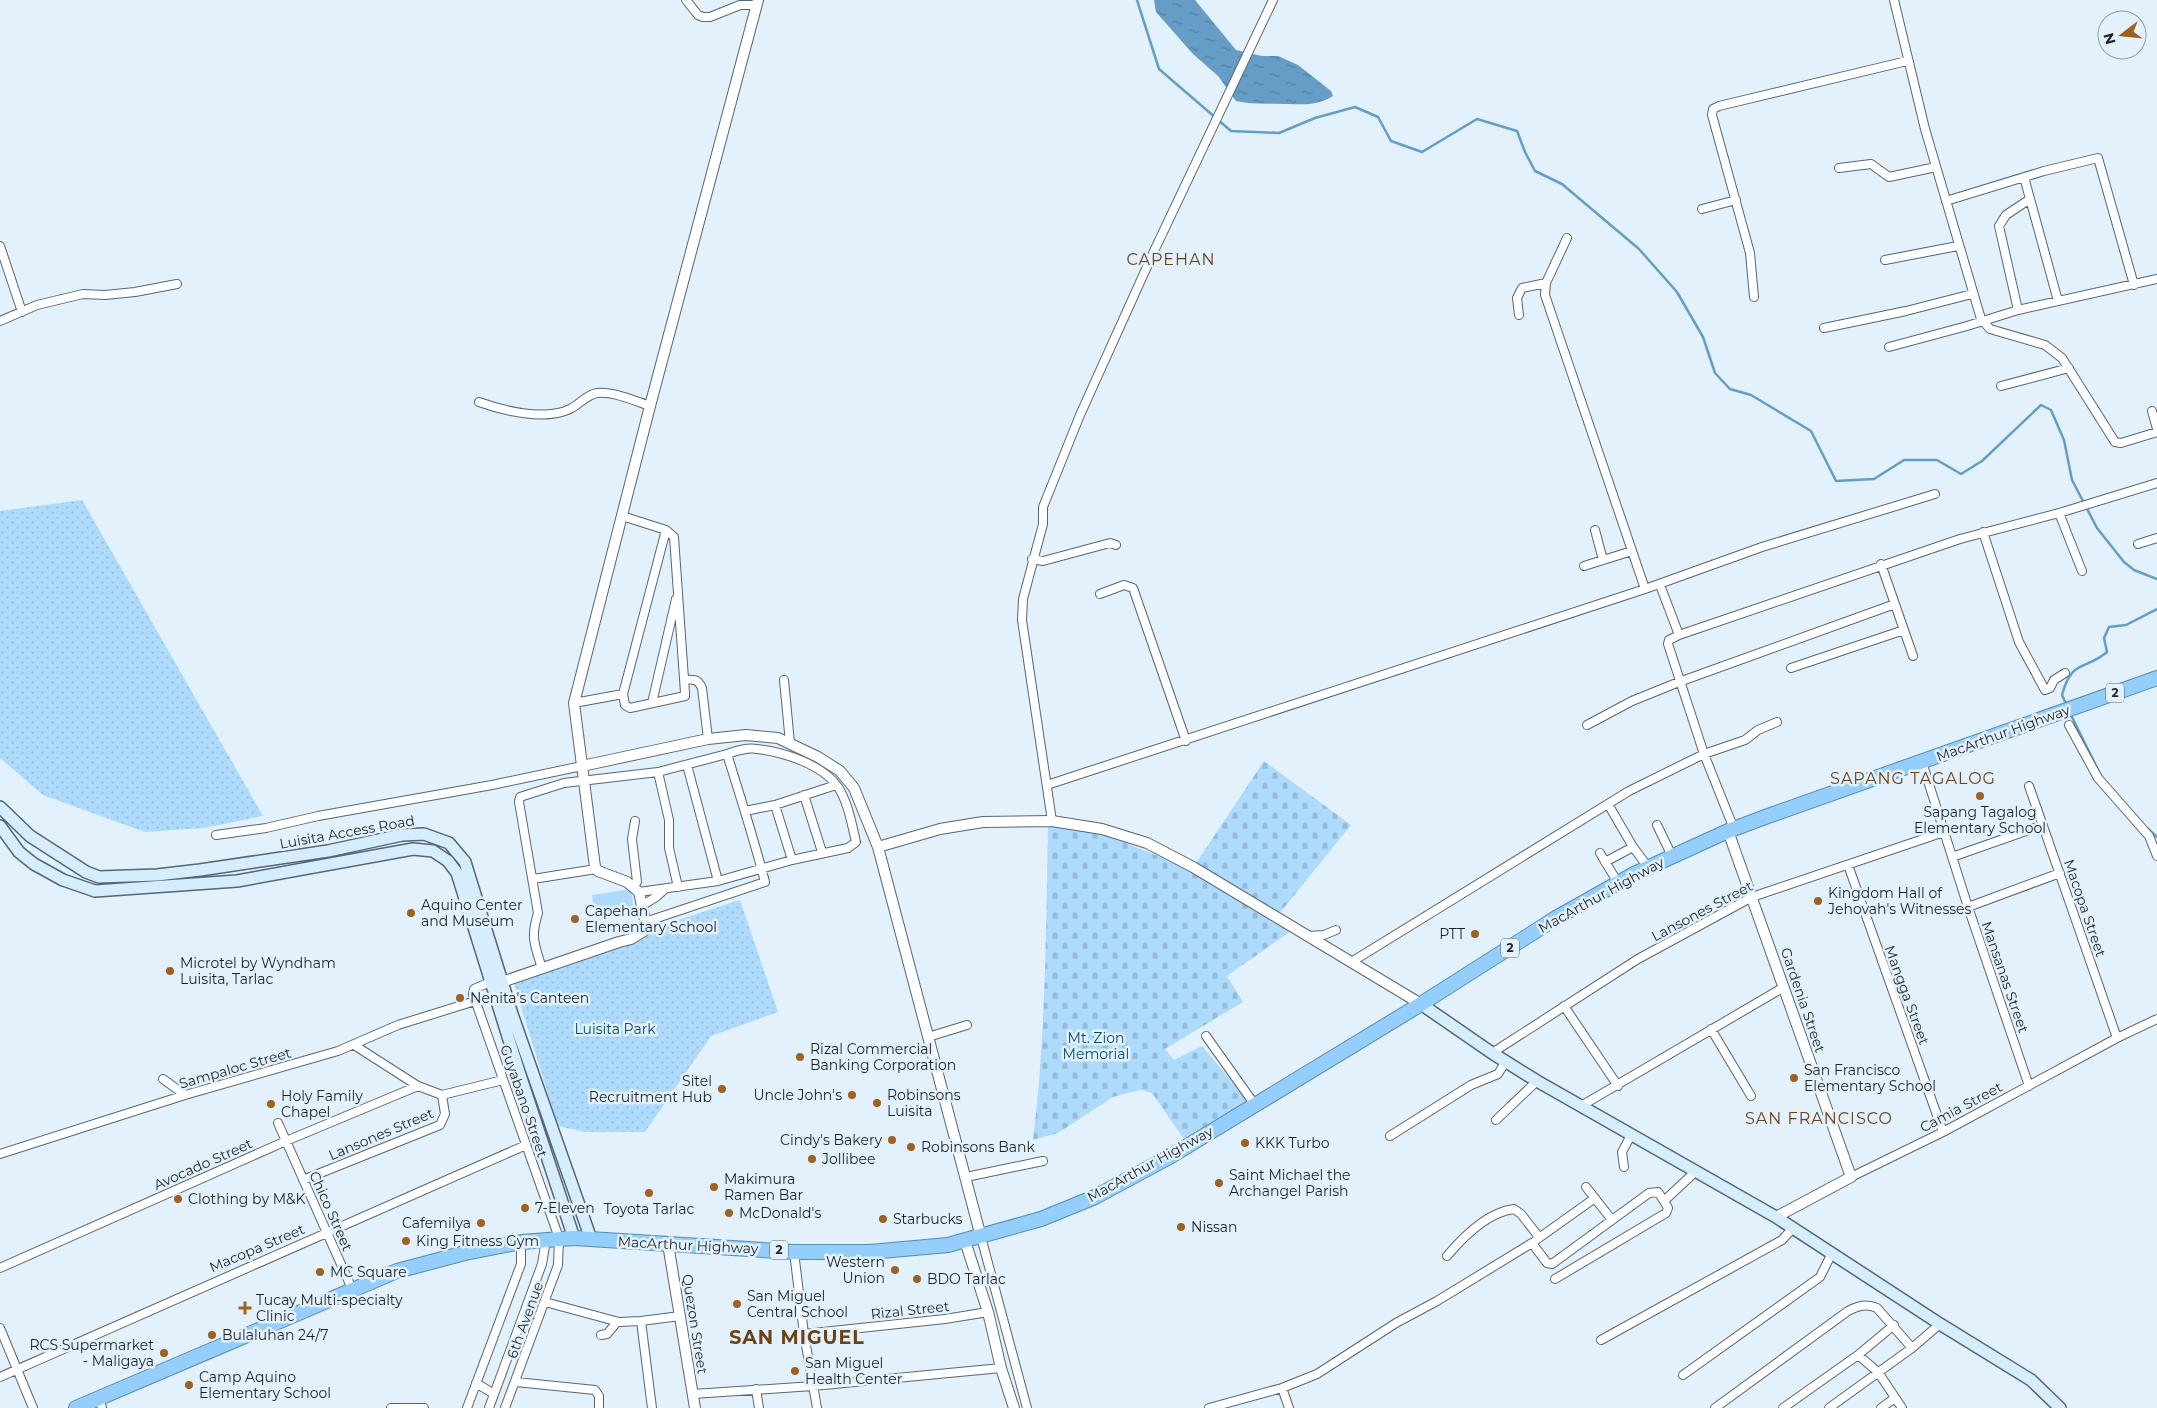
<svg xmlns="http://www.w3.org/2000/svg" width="2157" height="1408" font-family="Montserrat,sans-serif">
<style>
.green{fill:#aedafc}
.cemetery{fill:url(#cemetery-stones)}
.park{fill:url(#park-dots)}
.water{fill:url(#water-ripples)}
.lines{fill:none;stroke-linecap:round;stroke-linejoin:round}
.stream{stroke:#659dc6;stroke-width:2.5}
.minor-casing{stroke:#566672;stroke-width:10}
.tertiary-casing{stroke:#566672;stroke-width:12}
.secondary-casing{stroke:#566672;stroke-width:14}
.trunk-casing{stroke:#588bb0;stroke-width:16}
.minor{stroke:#fff;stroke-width:8}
.tertiary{stroke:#fff;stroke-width:10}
.secondary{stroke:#d6edfd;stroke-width:11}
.trunk{stroke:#93cffa;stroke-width:14}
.poi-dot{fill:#9d6222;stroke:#e2f1fc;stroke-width:2}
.labels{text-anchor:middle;stroke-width:5;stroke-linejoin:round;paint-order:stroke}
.shield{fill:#e2f1fc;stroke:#576168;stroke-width:1}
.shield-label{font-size:12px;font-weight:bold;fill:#1c2328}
.street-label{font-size:14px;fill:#1c2328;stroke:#e2f1fc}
.poi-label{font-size:14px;fill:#1c2328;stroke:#e2f1fc;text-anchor:start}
.park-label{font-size:14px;fill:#064d75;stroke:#e2f1fc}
.quarter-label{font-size:16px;letter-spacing:1px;fill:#6b4217;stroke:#e2f1fc}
.district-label{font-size:19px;font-weight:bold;letter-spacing:1px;fill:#6b4217;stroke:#e2f1fc}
</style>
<defs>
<pattern id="cemetery-stones" width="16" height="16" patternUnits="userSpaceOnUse" patternTransform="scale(1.25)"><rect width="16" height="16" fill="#aedafc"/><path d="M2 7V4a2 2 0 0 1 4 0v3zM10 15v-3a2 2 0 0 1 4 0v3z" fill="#95bbd8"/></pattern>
<pattern id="park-dots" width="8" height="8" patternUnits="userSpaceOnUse" patternTransform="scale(1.25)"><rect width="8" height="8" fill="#aedafc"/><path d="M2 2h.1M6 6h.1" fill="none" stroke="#95bbd8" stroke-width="1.8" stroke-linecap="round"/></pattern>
<pattern id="water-ripples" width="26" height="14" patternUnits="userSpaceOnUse" patternTransform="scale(1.25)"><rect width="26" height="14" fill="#659dc6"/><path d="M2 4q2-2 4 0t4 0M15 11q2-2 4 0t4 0" fill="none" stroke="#5280a1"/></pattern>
</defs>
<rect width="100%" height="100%" fill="#e2f1fc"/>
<path class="green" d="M 631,889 L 634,910 L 595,916 L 592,895 Z"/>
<path class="cemetery" d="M 1264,761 L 1351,825 L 1278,915 L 1195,865 Z
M 1048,825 L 1101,833 L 1173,862 L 1291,931 L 1227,976 L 1243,1002 L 1165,1049 L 1174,1060 L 1202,1046 L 1248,1101 L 1184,1139 L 1152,1093 L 1140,1090 L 1113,1097 L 1058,1133 L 1033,1140 C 1046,1035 1046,930 1048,825 Z"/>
<path class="park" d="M 82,500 L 263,816 L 203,828 L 145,832 L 43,795 L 0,758 L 0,511 Z
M 740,900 L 778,1012 L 711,1036 L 645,1132 L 585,1132 L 558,1126 L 511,974 Z"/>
<path class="water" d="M 1154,0 L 1195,0 L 1236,50 L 1262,56 L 1278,56 L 1298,65 L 1331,91 L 1333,96 C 1314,107 1303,104 1283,104 C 1266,103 1252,105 1236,101 L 1218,76 L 1193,54 L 1156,12 Z"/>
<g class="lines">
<path class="stream" d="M 1137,0 L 1159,69 L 1231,131 L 1279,133 L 1315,118 L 1355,107 L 1378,117 L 1391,141 L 1422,152 L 1477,119 L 1517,131 L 1525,152 L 1535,171 L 1562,184 L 1639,249 L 1677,292 L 1703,337 L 1715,373 L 1730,389 L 1751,395 L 1811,431 L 1836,481 L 1874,479 L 1904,460 L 1937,460 L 1961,474 L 1982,461 L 2041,405 L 2051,410 L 2064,440 L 2072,480 L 2097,528 L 2124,562 L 2134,570 L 2157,579
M 2067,706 L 2062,695 C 2072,658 2085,671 2107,652 L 2104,638 L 2109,627 L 2126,625 L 2157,609
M 2070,713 L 2102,778
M 2147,828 L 2157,837"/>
<defs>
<path id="minor" d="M 686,0 L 698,15 L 703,17 L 710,17 L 740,5 L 756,5
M 1894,0 L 1925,129 L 1981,319 L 1990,329 L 2045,345 L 2062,358 L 2115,442 L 2121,443 L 2157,432
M 1839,168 L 1871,164 L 1889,177 L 1936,167
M 2024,177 L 2058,301
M 1946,201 L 2044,171 L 2098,158 L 2134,285
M 1702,209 L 1736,200
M 1567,238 L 1546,283 L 1545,295 L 1645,589 L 1762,547 L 1935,494
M 0,246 L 22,312
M 1885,260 L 1958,246
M 1754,297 L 1750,253 L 1712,115 L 1713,109 L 1719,106 L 1907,61
M 2018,310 L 1999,226 L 2006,215 L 2030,199
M 1519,315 L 1517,298 L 1522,288 L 1546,283
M 0,321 L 37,305 L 83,294 L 105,295 L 135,292 L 177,284
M 1824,328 L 1906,311 L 1972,294
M 1889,347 L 1967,326 L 2018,310 L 2157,279
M 2001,386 L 2069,368
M 479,402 C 504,411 545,421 570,409 C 580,404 586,395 597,393 C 613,391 635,401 650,406
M 2152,411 L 2157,429
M 2059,513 L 2082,571
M 622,516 L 666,530 L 674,537 L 685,693 L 685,696 L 630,708 L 625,705 L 623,694 L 666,530
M 1595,530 L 1603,560
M 1983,532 L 2019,642 L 2045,690 L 2050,688 L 2054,680 L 2065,673
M 2138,544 L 2157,538
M 1032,559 L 1043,561 L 1110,543 L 1116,545
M 1881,564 L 1913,656
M 1584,566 L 1632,551
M 1660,585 L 1679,635 L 1669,640 L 1668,644 L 1704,754 L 1734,829
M 1100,594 L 1124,585 L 1133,588 L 1186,741
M 1679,635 L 1960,539 L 2059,513 L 2157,483
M 1791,668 L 1904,630
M 684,680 C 694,679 698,679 702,688 L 708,739
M 784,680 L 790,743
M 574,703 L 623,694
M 652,703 L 676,599
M 1587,725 L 1632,701 L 1679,682 L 1895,604
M 2069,725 L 2098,778 L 2149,836 L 2157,856
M 1922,762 L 1968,907 L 2029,1086
M 658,772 L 669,820 L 669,848 L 678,887
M 1047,785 L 1645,589
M 2029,786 L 2117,1038
M 804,795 L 822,852
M 1608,804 L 1633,847 L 1648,867
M 775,805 L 792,860
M 745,811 L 775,805 L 836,785
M 1052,821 L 1022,620 L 1023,599 L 1043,524 L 1043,507 L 1080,415 L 1155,249 L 1273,0
M 1657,825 L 1672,856
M 216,835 L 266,828 L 318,816 L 492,785 L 582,766
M 1600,853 L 1618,883
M 1952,857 L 2043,825
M 1605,862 L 1633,847
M 1848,865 L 1943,1132
M 533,879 L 596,869
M 633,886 L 637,882 L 632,839 L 635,821
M 639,892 L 718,881
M 643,905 L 656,897 L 665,889
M 1968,907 L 2060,873
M 645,922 L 765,882 C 754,839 740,796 727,754 C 736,751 747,747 757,749 C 783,752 822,764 838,787 C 848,802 852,825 856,842 L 848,848 L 792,860 L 718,881 L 687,765
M 1307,936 L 1324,935 L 1336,930
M 1353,961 L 1629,791 L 1704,754 L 1745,740 L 1758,730 L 1777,722
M 542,969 C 535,944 530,939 538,913 L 519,802 L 520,797 L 564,783 L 658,772 L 727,754
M 490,982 L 474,989 L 473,994 L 559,1238 L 558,1265 L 505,1408
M 1564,1006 L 1618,1086
M 1711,1029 L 1751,1096
M 1206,1036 L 1255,1105
M 928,1037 L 967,1025
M 354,1045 L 418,1086 L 442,1095 L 503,1080
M 1492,1053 L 1638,959 L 1752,897 L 1944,832
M 163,1079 L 185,1095
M 1581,1106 L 1784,987
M 1496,1120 L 1537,1081
M 278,1123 L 353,1291
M 1390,1136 L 1471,1085 L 1498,1074 L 1506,1061
M 0,1154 L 185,1095 L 338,1051 L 398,1025 L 475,1001
M 1624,1167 L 1622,1152 L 1631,1135
M 966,1177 L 1043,1161
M 1851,1177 L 1943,1132 L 2117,1038 L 2157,1019
M 303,1180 L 440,1125 L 445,1114 L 442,1095
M 1586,1187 L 1612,1220
M 981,1237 L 1027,1408
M 1536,1240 L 1595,1198
M 794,1252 L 804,1334 L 817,1408
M 1447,1256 C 1463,1237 1488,1212 1514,1209 L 1521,1214 L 1539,1237
M 0,1268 L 286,1141 L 418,1086
M 1555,1279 L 1666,1213 L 1668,1208 L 1664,1201
M 545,1302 L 619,1322 L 641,1321
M 0,1328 L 33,1408
M 804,1334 L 945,1319 L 988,1312
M 601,1335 L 607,1334 L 617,1322
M 1601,1340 L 1782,1240 L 1793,1228
M 1858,1355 L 1894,1325
M 1683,1375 L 1820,1277 L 1832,1253
M 0,1377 L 526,1145
M 516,1382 L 595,1390 L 599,1396 L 599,1408
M 476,1383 L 494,1394
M 1282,1388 L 1289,1408
M 756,1389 L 759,1408
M 693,1394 L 813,1386 L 1001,1368
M 99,1398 L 102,1408
M 391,1408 L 424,1408
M 467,1408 L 521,1264 L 521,1242
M 489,1408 L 542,1264 L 546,1240
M 652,1408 L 641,1321 L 680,1316
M 1209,1408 L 1282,1388 L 1317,1374 L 1396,1323 L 1437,1301 L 1532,1243 L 1547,1263 L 1552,1264 L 1649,1193 L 1658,1192 L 1664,1201 L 1695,1172
M 1715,1408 L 1848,1311 C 1858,1306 1866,1303 1877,1308 L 1912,1348
M 1783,1408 L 1858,1355 L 1878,1372 L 1902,1408
M 1829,1408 L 1912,1348 L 1940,1324
M 1881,1408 L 1895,1398"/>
<path id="tertiary" d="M 582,766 L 708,739 L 746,735 L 778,738 L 818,757 L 840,771 L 854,788 L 878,847 L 981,1237
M 1728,831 L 1851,1177 L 1776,1217
M 878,847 L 940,829 L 983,822 L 1052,821 L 1102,829 L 1147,843 L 1193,867 L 1421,1004
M 496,982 L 502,982 L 619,942 L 631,939 L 644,931 L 645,920 L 639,892 L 627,882 L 598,871 L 595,867 L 574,703 L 650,406 L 758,0
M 965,1241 L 988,1312 L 1001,1368 L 1014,1408
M 668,1244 L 695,1408"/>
<path id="secondary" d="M 0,807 L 30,836 L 86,872 L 99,877 L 157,875 L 200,870 L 328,851 L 402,835 L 424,834 L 449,843 L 465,862 L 512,1014 L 591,1239
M 0,826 L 19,852 L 34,864 L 63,880 L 95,891 L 237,881 L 413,849 L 433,851 L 448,861 L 457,873 L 520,1075 L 574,1238
M 1421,1004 L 1492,1053 L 1537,1081 L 1776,1217 L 1940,1324 L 2031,1380 L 2060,1408"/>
<path id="trunk" d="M 76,1408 L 397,1271 L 465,1253 L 521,1242 L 574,1238 L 794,1252 L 870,1252 L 948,1245 L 1041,1219 L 1095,1197 L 1171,1156 L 1421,1004 L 1556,918 L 1634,874 L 1728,831 L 1768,816 L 2157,678"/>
</defs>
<use href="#minor" class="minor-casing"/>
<use href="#tertiary" class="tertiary-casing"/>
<use href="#secondary" class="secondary-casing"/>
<use href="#trunk" class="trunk-casing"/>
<use href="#minor" class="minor"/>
<use href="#tertiary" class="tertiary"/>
<use href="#secondary" class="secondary"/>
<use href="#trunk" class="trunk"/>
</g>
<g class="poi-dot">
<circle cx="1980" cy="796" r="5"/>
<circle cx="1818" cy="901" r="5"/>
<circle cx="411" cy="913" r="5"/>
<circle cx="575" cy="919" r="5"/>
<circle cx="1475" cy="934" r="5"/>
<circle cx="170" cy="971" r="5"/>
<circle cx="460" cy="998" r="5"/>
<circle cx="800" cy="1057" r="5"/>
<circle cx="1794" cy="1078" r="5"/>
<circle cx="722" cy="1089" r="5"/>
<circle cx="852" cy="1095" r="5"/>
<circle cx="877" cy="1103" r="5"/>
<circle cx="271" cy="1104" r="5"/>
<circle cx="892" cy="1140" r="5"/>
<circle cx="1245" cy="1143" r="5"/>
<circle cx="911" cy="1147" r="5"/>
<circle cx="812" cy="1159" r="5"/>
<circle cx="1219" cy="1183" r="5"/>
<circle cx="714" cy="1187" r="5"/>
<circle cx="649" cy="1193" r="5"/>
<circle cx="178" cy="1199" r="5"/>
<circle cx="525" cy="1208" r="5"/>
<circle cx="729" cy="1213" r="5"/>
<circle cx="883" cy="1219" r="5"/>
<circle cx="481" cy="1223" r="5"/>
<circle cx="1181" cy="1227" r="5"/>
<circle cx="406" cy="1241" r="5"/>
<circle cx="895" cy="1270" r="5"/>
<circle cx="320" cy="1272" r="5"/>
<circle cx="917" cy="1279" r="5"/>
<circle cx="737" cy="1304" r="5"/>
<path d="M242.5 1300.5h5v5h5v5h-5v5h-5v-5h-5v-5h5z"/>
<circle cx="212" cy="1335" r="5"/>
<circle cx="164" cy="1353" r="5"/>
<circle cx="795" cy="1371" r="5"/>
<circle cx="189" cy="1385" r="5"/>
</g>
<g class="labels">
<g class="shield">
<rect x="2106" y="683.5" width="18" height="19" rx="4"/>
<rect x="1501" y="938.5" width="18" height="19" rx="4"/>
<rect x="770" y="1240.5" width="18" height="19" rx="4"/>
</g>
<g class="shield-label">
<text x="2115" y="697">2</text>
<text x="1510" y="952">2</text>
<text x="779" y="1254">2</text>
</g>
<g class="street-label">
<text transform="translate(2003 733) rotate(-20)" y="5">MacArthur Highway</text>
<text transform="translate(347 832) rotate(-10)" y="5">Luisita Access Road</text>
<text transform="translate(1601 895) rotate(-29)" y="5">MacArthur Highway</text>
<text transform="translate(2085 908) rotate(71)" y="5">Macopa Street</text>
<text transform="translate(1702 911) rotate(-28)" y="5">Lansones Street</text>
<text transform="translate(2005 977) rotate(71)" y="5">Mansanas Street</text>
<text transform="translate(1907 995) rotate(70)" y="5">Mangga Street</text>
<text transform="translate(1803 1000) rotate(71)" y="5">Gardenia Street</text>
<text transform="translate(235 1068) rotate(-16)" y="5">Sampaloc Street</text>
<text transform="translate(524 1101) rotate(71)" y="5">Guyabano Street</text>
<text transform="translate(1961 1107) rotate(-28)" y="5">Camia Street</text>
<text transform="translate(381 1134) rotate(-23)" y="5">Lansones Street</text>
<text transform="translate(203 1164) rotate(-24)" y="5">Avocado Street</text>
<text transform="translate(1150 1164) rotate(-29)" y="5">MacArthur Highway</text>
<text transform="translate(331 1211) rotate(66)" y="5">Chico Street</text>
<text transform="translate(688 1245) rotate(3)" y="5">MacArthur Highway</text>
<text transform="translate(257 1248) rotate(-23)" y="5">Macopa Street</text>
<text transform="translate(910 1310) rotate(-6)" y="5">Rizal Street</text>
<text transform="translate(525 1320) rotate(-70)" y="5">6th Avenue</text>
<text transform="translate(695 1324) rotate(81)" y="5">Quezon Street</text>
</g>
<g class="poi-label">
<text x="1980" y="817" text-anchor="middle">Sapang Tagalog<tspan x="1980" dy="16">Elementary School</tspan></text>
<text x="1828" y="898">Kingdom Hall of<tspan x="1828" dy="16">Jehovah's Witnesses</tspan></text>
<text x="421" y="910">Aquino Center<tspan x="421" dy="16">and Museum</tspan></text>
<text x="585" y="916">Capehan<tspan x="585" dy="16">Elementary School</tspan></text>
<text x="1465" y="939" text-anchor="end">PTT</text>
<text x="180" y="968">Microtel by Wyndham<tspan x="180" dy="16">Luisita, Tarlac</tspan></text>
<text x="470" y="1003">Nenita's Canteen</text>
<text x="810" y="1054">Rizal Commercial<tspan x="810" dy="16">Banking Corporation</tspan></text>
<text x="1804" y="1075">San Francisco<tspan x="1804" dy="16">Elementary School</tspan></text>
<text x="712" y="1086" text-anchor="end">Sitel<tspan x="712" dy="16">Recruitment Hub</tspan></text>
<text x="842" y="1100" text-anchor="end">Uncle John's</text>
<text x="887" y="1100">Robinsons<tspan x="887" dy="16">Luisita</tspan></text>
<text x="281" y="1101">Holy Family<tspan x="281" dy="16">Chapel</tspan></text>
<text x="882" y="1145" text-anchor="end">Cindy's Bakery</text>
<text x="1255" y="1148">KKK Turbo</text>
<text x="921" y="1152">Robinsons Bank</text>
<text x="822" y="1164">Jollibee</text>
<text x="1229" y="1180">Saint Michael the<tspan x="1229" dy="16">Archangel Parish</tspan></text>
<text x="724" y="1184">Makimura<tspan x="724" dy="16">Ramen Bar</tspan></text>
<text x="188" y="1204">Clothing by M&amp;K</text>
<text x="535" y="1213">7-Eleven</text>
<text x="649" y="1214" text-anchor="middle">Toyota Tarlac</text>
<text x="739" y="1218">McDonald's</text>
<text x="893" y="1224">Starbucks</text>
<text x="471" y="1228" text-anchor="end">Cafemilya</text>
<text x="1191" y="1232">Nissan</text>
<text x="416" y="1246">King Fitness Gym</text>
<text x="885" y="1267" text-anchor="end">Western<tspan x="885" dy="16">Union</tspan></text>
<text x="330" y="1277">MC Square</text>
<text x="927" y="1284">BDO Tarlac</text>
<text x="747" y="1301">San Miguel<tspan x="747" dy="16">Central School</tspan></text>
<text x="256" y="1305">Tucay Multi-specialty<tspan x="256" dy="16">Clinic</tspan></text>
<text x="222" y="1340">Bulaluhan 24/7</text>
<text x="154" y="1350" text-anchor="end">RCS Supermarket<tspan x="154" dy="16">- Maligaya</tspan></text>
<text x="805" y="1368">San Miguel<tspan x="805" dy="16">Health Center</tspan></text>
<text x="199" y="1382">Camp Aquino<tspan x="199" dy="16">Elementary School</tspan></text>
</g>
<g class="park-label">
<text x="615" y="1034">Luisita Park</text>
<text x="1096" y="1043">Mt. Zion<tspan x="1096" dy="16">Memorial</tspan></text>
</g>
<g class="quarter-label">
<text x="1171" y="265">CAPEHAN</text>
<text x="1913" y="784">SAPANG TAGALOG</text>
<text x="1819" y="1124">SAN FRANCISCO</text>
</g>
<g class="district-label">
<text x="797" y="1344">SAN MIGUEL</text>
</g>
</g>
<g transform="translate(2122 35) rotate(254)"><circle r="24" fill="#e2f1fc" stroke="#939fa7"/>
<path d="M0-4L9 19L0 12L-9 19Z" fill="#9d6222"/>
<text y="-8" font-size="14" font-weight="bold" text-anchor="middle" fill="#1c2328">N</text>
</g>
</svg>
